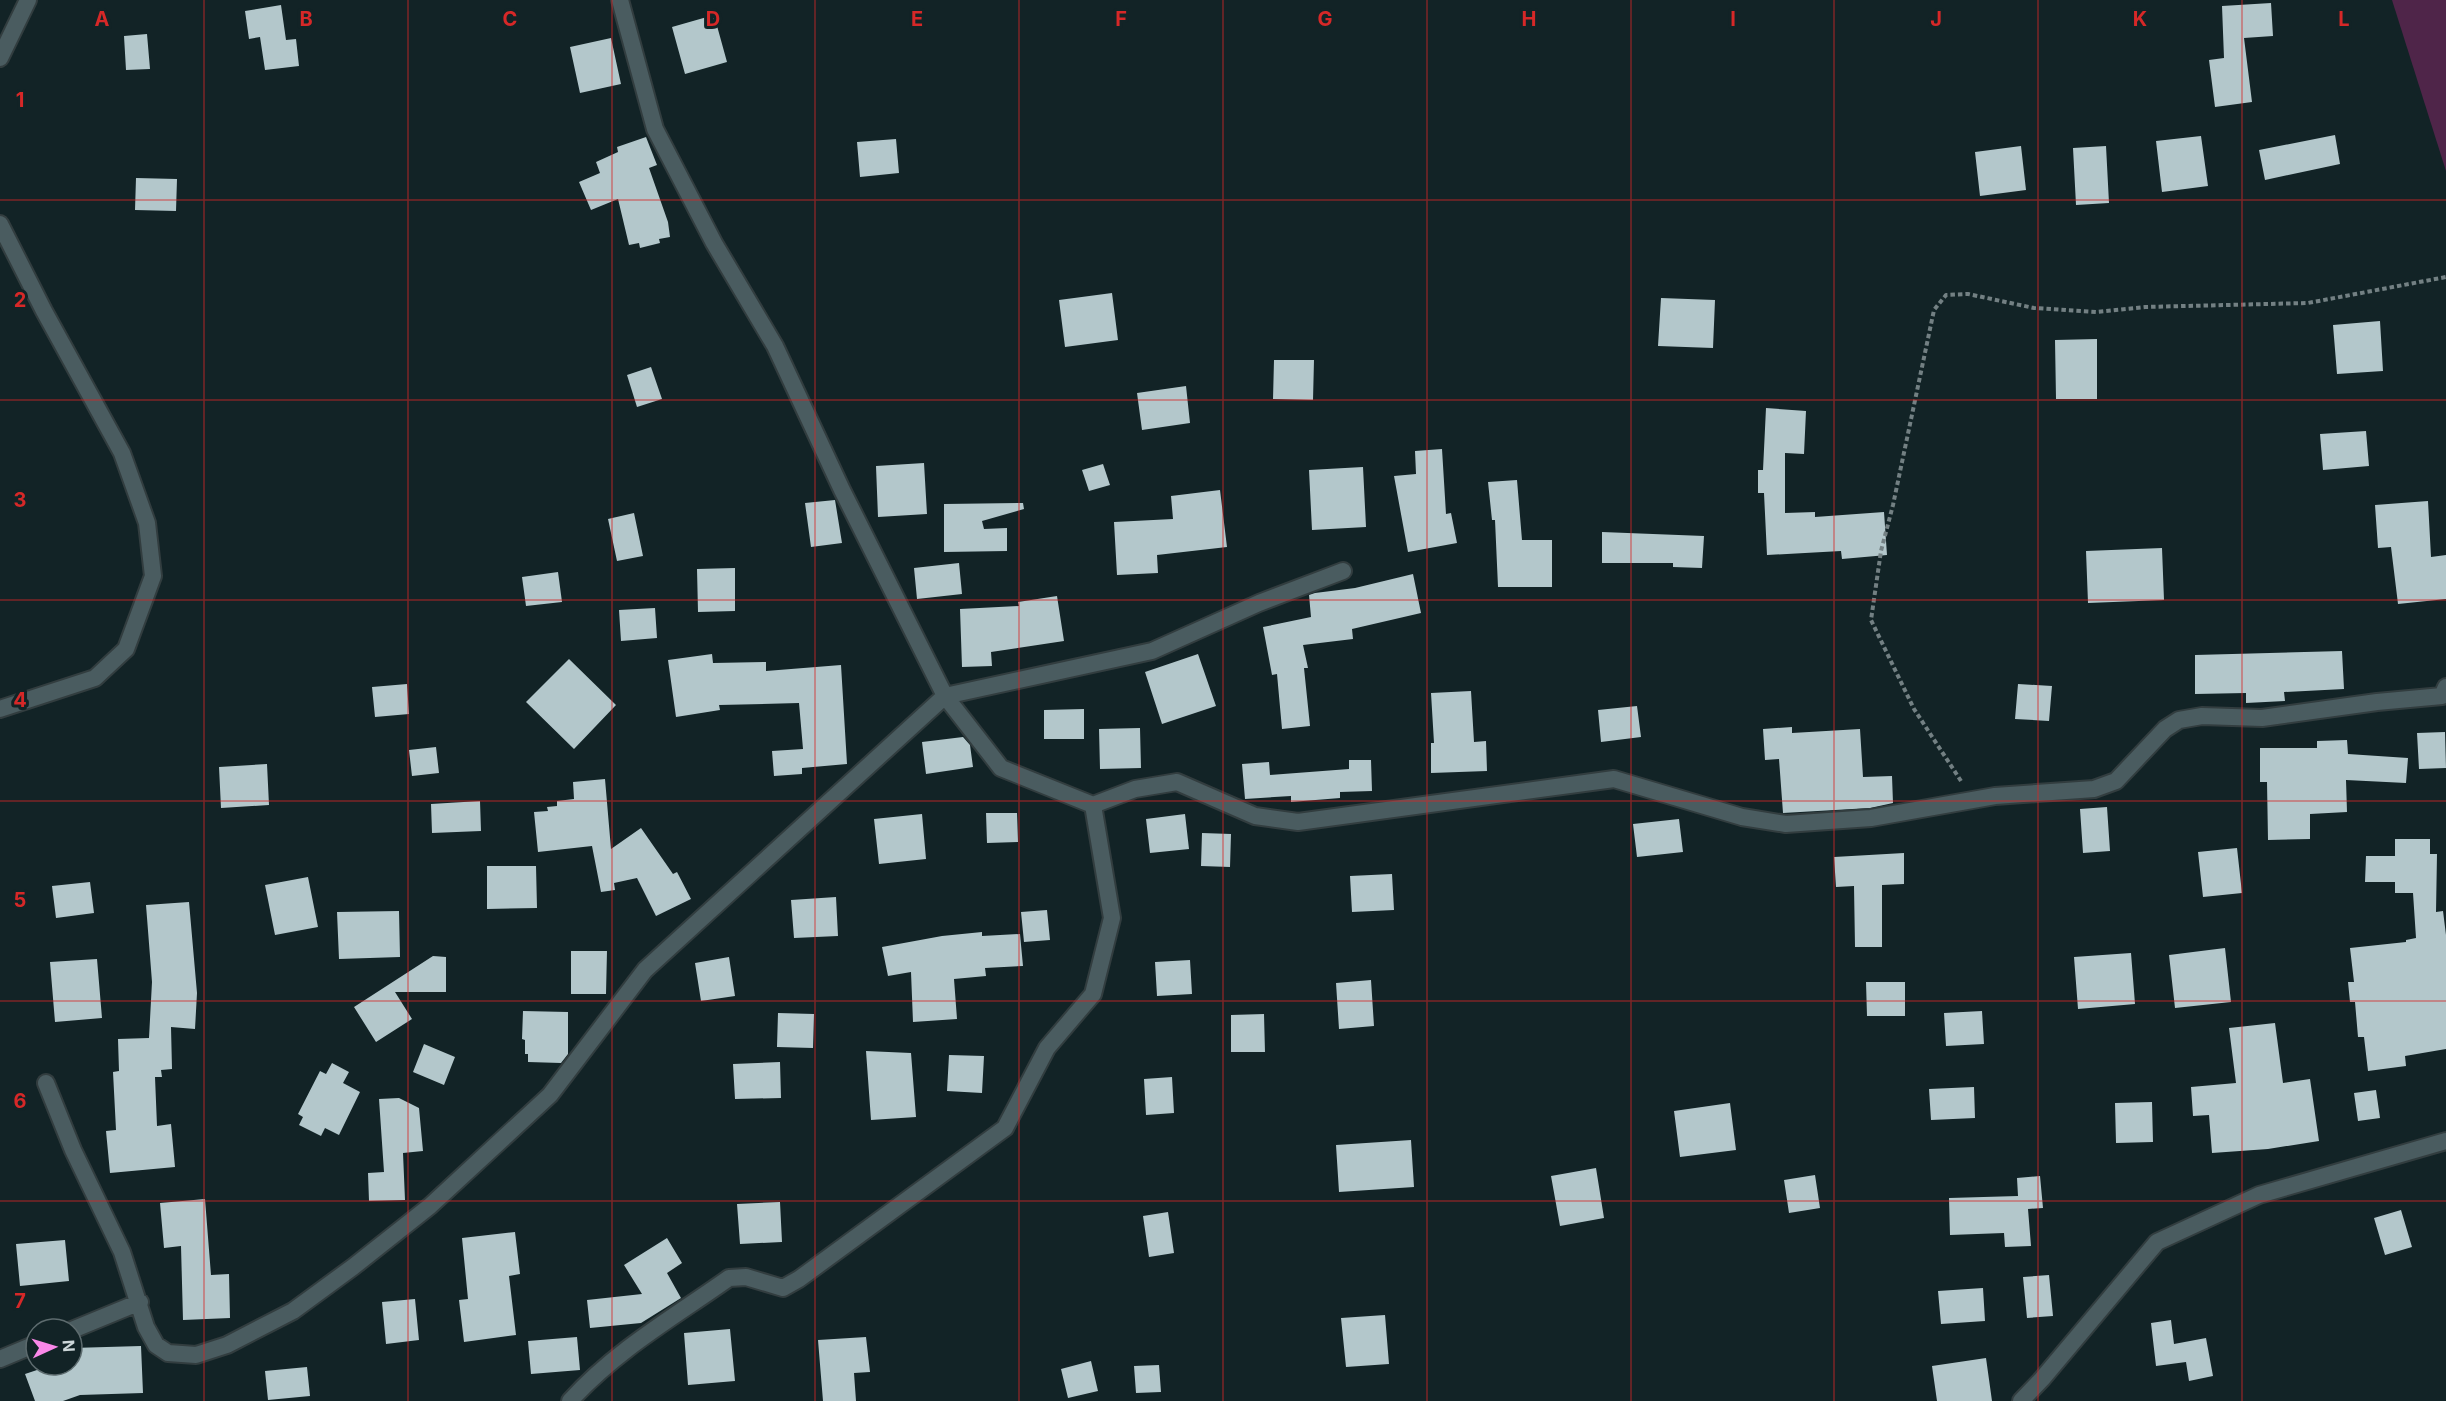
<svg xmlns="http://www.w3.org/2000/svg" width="2446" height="1401" font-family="Inter,sans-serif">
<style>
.green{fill:#4f2549}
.building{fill:#b3c7cb}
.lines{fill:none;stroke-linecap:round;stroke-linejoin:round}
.minor-casing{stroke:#323d3f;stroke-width:20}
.secondary-casing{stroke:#323d3f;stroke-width:20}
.path{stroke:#738083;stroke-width:4;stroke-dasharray:4.5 3;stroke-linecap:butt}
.minor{stroke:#4a5c60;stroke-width:16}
.secondary{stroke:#4a5c60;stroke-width:16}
.grid{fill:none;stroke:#d62828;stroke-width:1.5;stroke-opacity:0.55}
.grid-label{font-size:20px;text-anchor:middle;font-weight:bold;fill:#d62828;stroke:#122326;stroke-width:6;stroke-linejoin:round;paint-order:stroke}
</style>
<rect width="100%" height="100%" fill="#122326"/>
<path class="green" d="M 2392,0 L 2446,0 L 2446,171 Z"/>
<path class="building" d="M 2271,3 L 2273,36 L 2244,38 L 2252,102 L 2215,107 L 2209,60 L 2224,58 L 2222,6 Z
M 281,5 L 286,40 L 296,39 L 299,66 L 265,70 L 260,37 L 249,39 L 245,11 Z
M 714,15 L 727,62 L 685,74 L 672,27 Z
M 147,34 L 150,69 L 126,70 L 124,36 Z
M 611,38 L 621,84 L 580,93 L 570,47 Z
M 2335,135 L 2340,164 L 2265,180 L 2259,150 Z
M 2201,136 L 2208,186 L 2162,192 L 2156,141 Z
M 646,137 L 657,165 L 649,168 L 668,222 L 670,237 L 659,239 L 660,243 L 640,248 L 639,243 L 629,245 L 618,199 L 591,210 L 579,182 L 600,173 L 596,162 L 618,152 L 617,147 Z
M 896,139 L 899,173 L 860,177 L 857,142 Z
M 2021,146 L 2026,190 L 1980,196 L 1975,152 Z
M 2106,146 L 2109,203 L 2076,205 L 2073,148 Z
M 136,178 L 177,179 L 176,211 L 135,210 Z
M 1112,293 L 1118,340 L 1065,347 L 1059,300 Z
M 1661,298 L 1715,300 L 1713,348 L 1658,346 Z
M 2380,321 L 2383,371 L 2337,374 L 2333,325 Z
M 2097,339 L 2097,399 L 2056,399 L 2055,340 Z
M 1274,360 L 1314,360 L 1313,400 L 1273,399 Z
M 651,367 L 662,399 L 637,407 L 627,375 Z
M 1186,386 L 1190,423 L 1142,430 L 1137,393 Z
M 1766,408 L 1806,411 L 1804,454 L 1785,453 L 1785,513 L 1815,512 L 1815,517 L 1884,512 L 1887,555 L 1842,559 L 1841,551 L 1767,555 L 1764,493 L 1758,493 L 1758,470 L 1763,470 Z
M 2366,431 L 2369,466 L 2323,470 L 2320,434 Z
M 1442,449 L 1446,514 L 1451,513 L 1457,543 L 1408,552 L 1394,476 L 1416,474 L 1415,451 Z
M 924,463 L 927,514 L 878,517 L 876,466 Z
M 1103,464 L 1110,485 L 1089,491 L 1082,470 Z
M 1363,467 L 1366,527 L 1312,530 L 1309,470 Z
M 1517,480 L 1522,540 L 1552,540 L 1552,587 L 1498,587 L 1495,520 L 1492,520 L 1488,482 Z
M 1220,490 L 1227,547 L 1157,555 L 1158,573 L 1117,575 L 1114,522 L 1173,519 L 1171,496 Z
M 835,500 L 842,543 L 811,547 L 805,503 Z
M 2428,501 L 2431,557 L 2446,555 L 2446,599 L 2398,604 L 2391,547 L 2378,548 L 2375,505 Z
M 1023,503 L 1024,509 L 982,521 L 984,529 L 1007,528 L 1007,551 L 944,552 L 944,504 Z
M 634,513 L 643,556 L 617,561 L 608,519 Z
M 1602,532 L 1704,536 L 1702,568 L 1673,567 L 1673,563 L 1602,563 Z
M 2162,548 L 2164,600 L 2088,603 L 2086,551 Z
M 959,563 L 962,594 L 917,599 L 914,568 Z
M 735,568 L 735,611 L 698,612 L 697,569 Z
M 558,572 L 562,602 L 526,606 L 522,577 Z
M 1413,574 L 1421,613 L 1352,629 L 1353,639 L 1303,645 L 1308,668 L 1304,668 L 1310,726 L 1282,729 L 1277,674 L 1272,675 L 1263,627 L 1311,617 L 1309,595 L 1315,593 L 1355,588 Z
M 1057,596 L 1064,641 L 991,652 L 992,666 L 962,667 L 960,609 L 1019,606 L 1018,602 Z
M 655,608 L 657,638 L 621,641 L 619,610 Z
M 2342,651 L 2344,689 L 2284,692 L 2285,701 L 2246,703 L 2246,693 L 2195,694 L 2195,655 Z
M 712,654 L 713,663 L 766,662 L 766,671 L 841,665 L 847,764 L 802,768 L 802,774 L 774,776 L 772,751 L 803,749 L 799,703 L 719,705 L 720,710 L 676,717 L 668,660 Z
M 1198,654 L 1216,706 L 1162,724 L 1145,672 Z
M 569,659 L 616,705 L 574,749 L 526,702 Z
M 407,684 L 409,714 L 375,717 L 372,687 Z
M 2018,684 L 2052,686 L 2049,721 L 2015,719 Z
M 1471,691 L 1474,742 L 1486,741 L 1487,771 L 1431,773 L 1431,743 L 1434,743 L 1431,693 Z
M 1637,706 L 1641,737 L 1601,742 L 1598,710 Z
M 1084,709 L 1084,739 L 1044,739 L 1044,710 Z
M 1792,727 L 1792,733 L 1860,729 L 1863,777 L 1892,776 L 1893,803 L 1870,808 L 1783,813 L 1779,759 L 1765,760 L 1763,729 Z
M 1140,728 L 1141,768 L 1100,769 L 1099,729 Z
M 2445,732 L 2446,768 L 2419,769 L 2417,733 Z
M 963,737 L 970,745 L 973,767 L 926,774 L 922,742 Z
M 2347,740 L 2348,754 L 2408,758 L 2406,783 L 2346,780 L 2347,812 L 2310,814 L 2310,839 L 2268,840 L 2267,782 L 2260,782 L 2260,748 L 2317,748 L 2317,741 Z
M 436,747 L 439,773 L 412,776 L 409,750 Z
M 1349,760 L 1371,760 L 1372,791 L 1340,792 L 1340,798 L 1291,802 L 1291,796 L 1245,799 L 1242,764 L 1269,762 L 1270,775 L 1349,769 Z
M 267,764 L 269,805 L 221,808 L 219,767 Z
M 605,779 L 611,849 L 641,828 L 673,874 L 677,872 L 691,899 L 656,916 L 637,878 L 614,883 L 615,890 L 601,892 L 592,846 L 538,852 L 534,812 L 548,811 L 547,807 L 557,806 L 557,801 L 574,799 L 573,782 Z
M 480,801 L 481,831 L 432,833 L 431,804 Z
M 2107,807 L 2110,851 L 2083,853 L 2080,809 Z
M 986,813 L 1017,813 L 1018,842 L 987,843 Z
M 922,814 L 926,859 L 879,864 L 874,819 Z
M 1185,814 L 1189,849 L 1150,853 L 1146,819 Z
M 1679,819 L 1683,852 L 1637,857 L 1633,824 Z
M 1202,833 L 1231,834 L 1230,867 L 1201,866 Z
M 2395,839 L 2430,839 L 2430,854 L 2437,854 L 2436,912 L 2443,911 L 2446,935 L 2446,1049 L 2405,1056 L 2406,1066 L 2368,1071 L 2364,1037 L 2358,1037 L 2355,1002 L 2350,1002 L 2348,982 L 2354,982 L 2350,948 L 2406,942 L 2406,940 L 2416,938 L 2413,893 L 2395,893 L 2395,882 L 2365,882 L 2366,856 L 2395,856 Z
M 2237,848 L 2242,893 L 2203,897 L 2198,852 Z
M 1904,853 L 1904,884 L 1882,885 L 1882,947 L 1855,947 L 1854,886 L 1836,887 L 1834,857 Z
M 487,866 L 536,866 L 537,908 L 487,909 Z
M 1392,874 L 1394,910 L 1352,912 L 1350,876 Z
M 308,877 L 318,927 L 275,935 L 265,885 Z
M 90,882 L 94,913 L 56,918 L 52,886 Z
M 836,897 L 838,936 L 794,938 L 791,900 Z
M 189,902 L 197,993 L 195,1029 L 171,1027 L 172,1069 L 161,1070 L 162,1077 L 155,1077 L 157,1126 L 171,1124 L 175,1167 L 110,1173 L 106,1131 L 116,1130 L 113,1072 L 119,1071 L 118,1039 L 149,1038 L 152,982 L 146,905 Z
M 1047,910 L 1050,940 L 1024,942 L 1021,912 Z
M 399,911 L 400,957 L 339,959 L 337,912 Z
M 982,932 L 982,936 L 1020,934 L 1023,966 L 985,968 L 986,976 L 954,979 L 957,1019 L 913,1022 L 911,972 L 888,976 L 882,947 L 942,936 Z
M 2225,948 L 2231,1002 L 2175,1008 L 2169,955 Z
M 571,951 L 607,951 L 606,994 L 571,994 Z
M 2131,953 L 2135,1004 L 2078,1009 L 2074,957 Z
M 433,956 L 446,957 L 446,992 L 395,992 L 412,1019 L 376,1042 L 354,1007 Z
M 729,957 L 735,996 L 701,1001 L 695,963 Z
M 97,959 L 102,1018 L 55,1022 L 50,962 Z
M 1190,960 L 1192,994 L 1157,996 L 1155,962 Z
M 1371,980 L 1374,1026 L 1339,1029 L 1336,983 Z
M 1866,982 L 1905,982 L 1905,1016 L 1867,1016 Z
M 523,1011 L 568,1012 L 568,1054 L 561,1063 L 528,1062 L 528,1054 L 525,1054 L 525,1040 L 522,1039 Z
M 1982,1011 L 1984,1044 L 1946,1046 L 1944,1013 Z
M 778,1013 L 814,1014 L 813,1048 L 777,1047 Z
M 1264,1014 L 1265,1052 L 1231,1052 L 1231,1015 Z
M 2275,1023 L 2283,1083 L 2310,1079 L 2319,1141 L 2268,1149 L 2212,1153 L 2209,1115 L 2193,1116 L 2191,1087 L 2236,1083 L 2229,1028 Z
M 424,1044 L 455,1057 L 444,1085 L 413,1072 Z
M 866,1051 L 911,1053 L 916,1117 L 871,1120 Z
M 949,1055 L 984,1056 L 982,1093 L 947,1091 Z
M 780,1062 L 781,1098 L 735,1099 L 733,1064 Z
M 332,1063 L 349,1072 L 343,1083 L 360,1092 L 339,1135 L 325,1128 L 321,1136 L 299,1125 L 303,1117 L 298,1114 L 320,1071 L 326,1074 Z
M 1172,1077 L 1174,1113 L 1146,1115 L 1144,1079 Z
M 1974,1087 L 1975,1118 L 1931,1120 L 1929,1089 Z
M 2376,1090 L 2380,1118 L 2358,1121 L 2354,1093 Z
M 399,1098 L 419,1108 L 423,1151 L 403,1153 L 405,1200 L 369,1201 L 368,1173 L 384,1172 L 379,1099 Z
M 2152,1102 L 2153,1142 L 2116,1143 L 2115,1103 Z
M 1730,1103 L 1736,1150 L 1680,1157 L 1674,1111 Z
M 1411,1140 L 1414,1187 L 1339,1192 L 1336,1145 Z
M 1596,1168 L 1604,1218 L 1560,1226 L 1551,1176 Z
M 1815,1175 L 1820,1208 L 1789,1213 L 1784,1180 Z
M 2040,1176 L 2043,1208 L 2028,1209 L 2031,1246 L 2005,1247 L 2004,1233 L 1950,1235 L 1949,1198 L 2018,1196 L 2017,1178 Z
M 205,1199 L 211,1275 L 229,1274 L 230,1318 L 183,1320 L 181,1246 L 164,1248 L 160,1203 Z
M 780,1202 L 782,1242 L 740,1244 L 737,1204 Z
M 2401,1210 L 2412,1247 L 2385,1255 L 2374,1218 Z
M 1168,1212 L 1174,1253 L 1149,1257 L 1143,1216 Z
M 515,1232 L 520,1274 L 509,1276 L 516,1335 L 464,1342 L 459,1300 L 468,1299 L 462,1238 Z
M 667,1238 L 682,1263 L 667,1273 L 681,1298 L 641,1323 L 590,1328 L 587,1300 L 642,1294 L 624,1265 Z
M 65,1240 L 69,1281 L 20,1286 L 16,1244 Z
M 2049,1275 L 2053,1316 L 2027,1318 L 2023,1277 Z
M 1983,1288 L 1985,1321 L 1941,1324 L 1938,1291 Z
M 415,1299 L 419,1340 L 386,1344 L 382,1302 Z
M 1385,1315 L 1389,1364 L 1346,1367 L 1341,1318 Z
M 2171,1320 L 2174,1344 L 2206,1338 L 2213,1376 L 2189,1381 L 2186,1362 L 2156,1366 L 2151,1323 Z
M 730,1329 L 735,1381 L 688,1385 L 684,1333 Z
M 577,1337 L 580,1370 L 531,1374 L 528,1341 Z
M 866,1337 L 870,1372 L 854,1373 L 856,1401 L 823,1401 L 818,1340 Z
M 141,1346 L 143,1393 L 80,1395 L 63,1401 L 35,1401 L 25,1374 L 52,1365 L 72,1365 L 72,1348 Z
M 1986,1358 L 1992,1401 L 1937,1401 L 1932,1366 Z
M 1091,1361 L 1098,1391 L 1068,1398 L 1061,1369 Z
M 1159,1365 L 1161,1392 L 1136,1393 L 1134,1366 Z
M 307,1367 L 310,1396 L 268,1400 L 265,1371 Z"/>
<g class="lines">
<defs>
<path id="minor" d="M 620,0 L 655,129 L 714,243 L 775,346 L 842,490 L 945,696 L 1001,768 L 1093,805
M 0,58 L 28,0
M 0,224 L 44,311 L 122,453 L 147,523 L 153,576 L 126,649 L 95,678 L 0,709
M 46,1083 L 73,1150 L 122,1252 L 146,1327 L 156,1345 L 168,1353 L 196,1355 L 227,1345 L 293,1311 L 353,1267 L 430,1206 L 550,1095 L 645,970 L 945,696 L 1152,651 L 1259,603 L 1343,571
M 72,1330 L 140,1302
M 0,1359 L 36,1344
M 570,1401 C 616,1350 674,1317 729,1278 L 746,1277 L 783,1288 L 799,1279 L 1005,1128 L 1047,1048 L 1093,994 L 1112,918 L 1093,805 L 1135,789 L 1177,782 L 1255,816 L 1298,822 L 1614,779 L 1742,817 L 1786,824 L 1871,818 L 1995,796 L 2094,789 L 2116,781 L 2165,729 L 2179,720 L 2202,716 L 2262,718 L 2377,702 L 2442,696 L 2446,687"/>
<path id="secondary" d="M 2021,1401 L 2042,1379 L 2157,1242 L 2259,1195 L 2446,1141"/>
</defs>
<use href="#minor" class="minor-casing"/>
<use href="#secondary" class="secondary-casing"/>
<path class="path" d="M 1961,781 L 1914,709 L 1871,620 L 1881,551 L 1893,505 L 1934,310 L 1946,295 L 1968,294 L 2034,308 L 2097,312 L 2145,307 L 2308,303 L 2446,277"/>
<use href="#minor" class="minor"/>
<use href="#secondary" class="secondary"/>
</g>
<path class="grid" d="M 204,0 L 204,1401M 408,0 L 408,1401M 612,0 L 612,1401M 815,0 L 815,1401M 1019,0 L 1019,1401M 1223,0 L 1223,1401M 1427,0 L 1427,1401M 1631,0 L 1631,1401M 1834,0 L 1834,1401M 2038,0 L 2038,1401M 2242,0 L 2242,1401M 0,200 L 2446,200M 0,400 L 2446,400M 0,600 L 2446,600M 0,801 L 2446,801M 0,1001 L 2446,1001M 0,1201 L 2446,1201"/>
<g class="grid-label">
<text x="102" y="26">A</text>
<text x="306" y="26">B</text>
<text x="510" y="26">C</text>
<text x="713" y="26">D</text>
<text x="917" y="26">E</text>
<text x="1121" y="26">F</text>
<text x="1325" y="26">G</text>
<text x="1529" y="26">H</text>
<text x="1733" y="26">I</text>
<text x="1936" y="26">J</text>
<text x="2140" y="26">K</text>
<text x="2344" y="26">L</text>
<text x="20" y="107">1</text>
<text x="20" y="307">2</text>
<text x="20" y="507">3</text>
<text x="20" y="707">4</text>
<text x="20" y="907">5</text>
<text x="20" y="1108">6</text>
<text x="20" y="1308">7</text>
</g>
<g transform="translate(54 1347) rotate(86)"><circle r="28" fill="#122326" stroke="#5d6b6e" stroke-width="1.5"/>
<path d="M0-4.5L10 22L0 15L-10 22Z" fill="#f987e8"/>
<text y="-9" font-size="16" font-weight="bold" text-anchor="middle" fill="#cdd7d9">N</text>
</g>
</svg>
